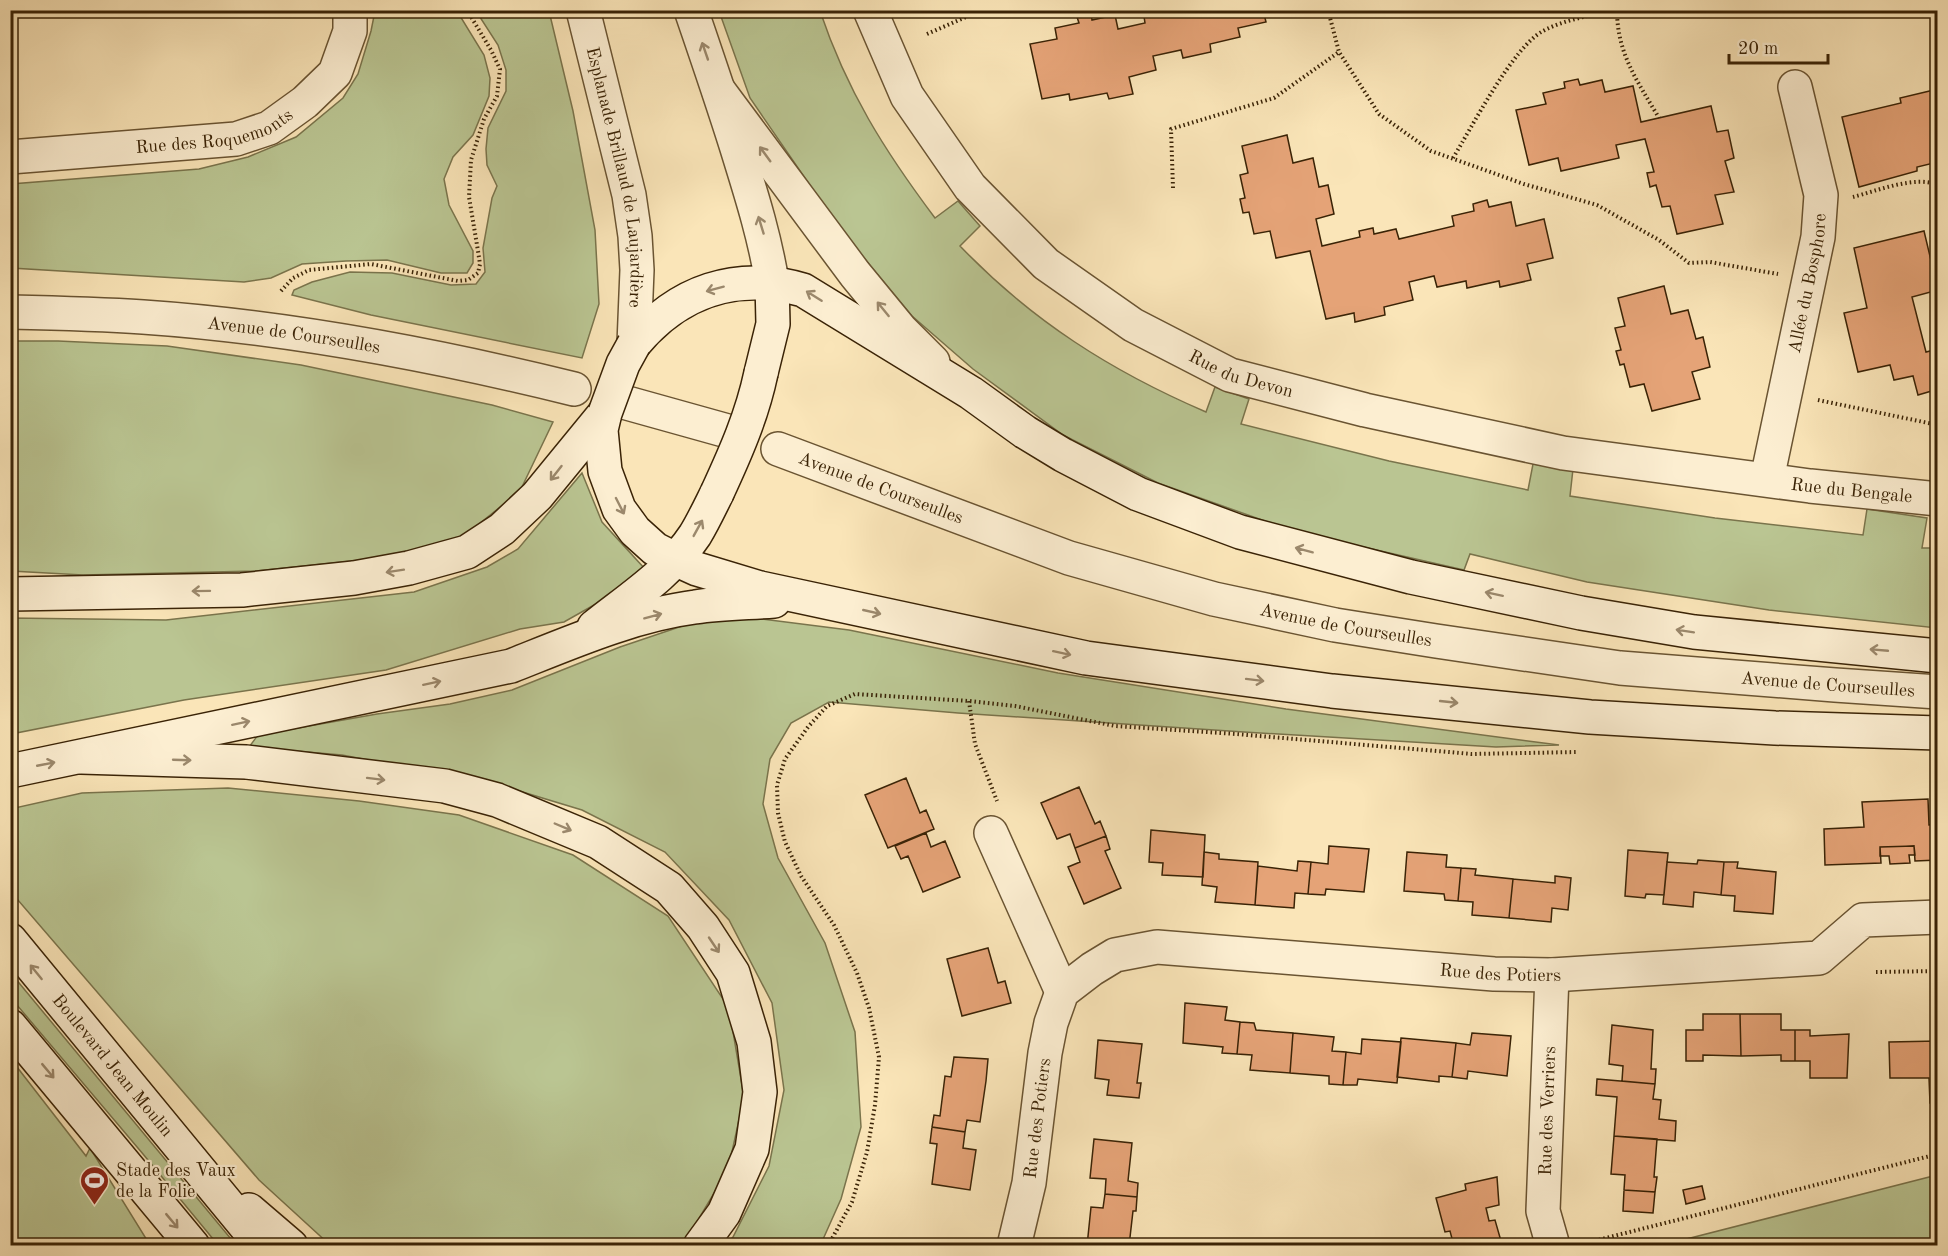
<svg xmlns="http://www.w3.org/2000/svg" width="1948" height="1256" font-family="'Old Standard TT',serif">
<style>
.green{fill:#bac592;stroke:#7a744c;stroke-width:1.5}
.building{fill:#e5a377;stroke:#3a2306;stroke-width:1.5}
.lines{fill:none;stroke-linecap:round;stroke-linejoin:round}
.minor-casing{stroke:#6a5432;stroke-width:36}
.tertiary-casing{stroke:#6a5432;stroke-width:36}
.secondary-casing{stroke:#3a2306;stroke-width:36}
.path{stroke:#3a2306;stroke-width:4;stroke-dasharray:1.5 3;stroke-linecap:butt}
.minor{stroke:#fceed1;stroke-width:33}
.tertiary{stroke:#fceed1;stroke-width:33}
.secondary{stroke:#fceed1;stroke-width:33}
.secondary-bridge-casing{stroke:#3a2306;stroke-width:36;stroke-linecap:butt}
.secondary-bridge{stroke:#fceed1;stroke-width:33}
.oneway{stroke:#9b886c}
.labels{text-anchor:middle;stroke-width:4.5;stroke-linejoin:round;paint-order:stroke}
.street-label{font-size:18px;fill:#3a2306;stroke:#fceed1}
.poi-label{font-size:18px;fill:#3a2306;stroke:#fceed1;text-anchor:start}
</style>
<rect width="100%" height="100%" fill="#fae5b8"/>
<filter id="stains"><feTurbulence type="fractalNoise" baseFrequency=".00333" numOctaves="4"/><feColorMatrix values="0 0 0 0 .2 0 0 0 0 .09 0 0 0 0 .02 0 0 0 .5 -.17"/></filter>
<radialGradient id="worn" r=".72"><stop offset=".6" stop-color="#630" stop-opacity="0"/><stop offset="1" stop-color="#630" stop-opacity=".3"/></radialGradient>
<path class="green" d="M 375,11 L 457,11 L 484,55 L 490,78 L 489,96 L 473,135 L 453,157 L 444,179 L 449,205 L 473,251 L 473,263 L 467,273 L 441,273 L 387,260 L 346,261 L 302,264 L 271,278 L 244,282 L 11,268 L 11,184 L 199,169 L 248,157 L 296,137 L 343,98 L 358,74 L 371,31 Z
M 476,11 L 549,11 L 573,111 L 595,230 L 599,304 L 582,358 L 371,315 L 292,295 L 294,290 L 312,282 L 350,272 L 392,273 L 451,285 L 476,284 L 485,272 L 483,248 L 492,198 L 497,186 L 487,165 L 486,149 L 488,128 L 506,91 L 506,70 L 498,45 Z
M 719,11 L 820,11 C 847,91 884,150 935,218 L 958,201 L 980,226 L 960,246 C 1032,321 1111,371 1206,412 L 1215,387 L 1249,399 L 1241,424 L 1389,461 L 1528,490 L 1533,464 L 1573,469 L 1570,496 L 1715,518 L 1863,535 L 1867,509 L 1927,518 L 1922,548 L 1937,548 L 1937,628 L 1769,610 L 1587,582 L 1470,554 L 1464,570 L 1293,531 L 1158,483 L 1063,435 L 973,369 L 912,316 L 840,229 L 750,98 Z
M 10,341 L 58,341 L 167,346 L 301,365 L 492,405 L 553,422 L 520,491 L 453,545 L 400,556 L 256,571 L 83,575 L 11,571 Z
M 582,473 L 602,522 L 645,569 L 610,596 L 564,622 L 520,629 L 386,670 L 184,700 L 11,734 L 10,618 L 166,620 L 414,592 L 487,567 L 518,549 Z
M 755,618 L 849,630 L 1058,673 L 1286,709 L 1559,745 L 1496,747 L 1244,732 L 958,713 L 829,702 L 791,723 L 770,759 L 763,804 L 778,858 L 825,943 L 855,1032 L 861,1127 L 841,1199 L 820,1246 L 725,1245 L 733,1237 L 769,1166 L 784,1090 L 772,1003 L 729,920 L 665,852 L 582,810 L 496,784 L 342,755 L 249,747 L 258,735 L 377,714 L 450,704 L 512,690 L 620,647 L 694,622 Z
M 228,788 L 359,801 L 459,815 L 573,855 L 668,916 L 729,1008 L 744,1097 L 728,1170 L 683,1245 L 330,1245 L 259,1180 L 11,892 L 10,809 L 82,793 Z
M 10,972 L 236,1245 L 218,1245 L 143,1154 L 11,998 Z
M 10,1058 L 86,1156 L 90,1148 L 150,1245 L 11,1245 Z
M 1937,1175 L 1937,1245 L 1663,1245 Z"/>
<path class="building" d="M 1143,10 L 1263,10 L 1266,22 L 1238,28 L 1240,37 L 1210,44 L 1211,52 L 1183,58 L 1181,50 L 1153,56 L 1156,70 L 1129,77 L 1133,94 L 1109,99 L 1107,93 L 1070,100 L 1069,94 L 1042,99 L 1030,44 L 1057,39 L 1055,28 L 1079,23 L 1077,17 L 1091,14 L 1092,20 L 1115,15 L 1118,29 L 1145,23 Z
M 1578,79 L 1580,85 L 1602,80 L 1605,92 L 1633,86 L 1641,122 L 1711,106 L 1717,132 L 1728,130 L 1734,158 L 1725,161 L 1734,192 L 1715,195 L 1723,224 L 1677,234 L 1670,206 L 1662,207 L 1656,185 L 1650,187 L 1647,173 L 1654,172 L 1645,139 L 1616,145 L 1619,158 L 1561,171 L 1558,158 L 1529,165 L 1516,110 L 1546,104 L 1543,93 L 1565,88 L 1564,82 Z
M 1938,89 L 1938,162 L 1917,167 L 1917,171 L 1859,187 L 1842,117 L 1901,103 L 1900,98 Z
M 1287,135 L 1293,163 L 1313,158 L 1319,187 L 1328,185 L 1334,214 L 1316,219 L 1322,246 L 1360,237 L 1359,231 L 1373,228 L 1374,234 L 1396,229 L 1399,239 L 1454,226 L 1452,216 L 1474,211 L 1473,204 L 1487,200 L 1489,207 L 1511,202 L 1516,226 L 1544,219 L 1553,258 L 1527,264 L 1531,280 L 1500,287 L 1499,281 L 1467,288 L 1466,281 L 1437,287 L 1434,276 L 1409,282 L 1413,300 L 1384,307 L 1385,315 L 1355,322 L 1354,313 L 1326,319 L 1310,251 L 1276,258 L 1270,231 L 1254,234 L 1249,212 L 1243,213 L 1240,199 L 1245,198 L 1240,175 L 1248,173 L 1242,146 Z
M 1924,231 L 1938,290 L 1912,297 L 1926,352 L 1938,349 L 1938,402 L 1935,390 L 1918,395 L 1913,376 L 1894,380 L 1890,365 L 1858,372 L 1844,313 L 1867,308 L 1854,248 Z
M 1664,286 L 1671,314 L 1688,310 L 1696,339 L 1703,337 L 1710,367 L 1692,372 L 1700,399 L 1652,411 L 1644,384 L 1630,387 L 1624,364 L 1620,365 L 1616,351 L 1621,350 L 1615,328 L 1625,326 L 1618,298 Z
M 906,778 L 920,813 L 926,810 L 934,829 L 888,848 L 865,795 Z
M 1079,787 L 1095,824 L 1100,821 L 1106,836 L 1075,848 L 1070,834 L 1057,839 L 1041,803 Z
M 1928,799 L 1929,825 L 1938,824 L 1938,860 L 1915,861 L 1914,846 L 1880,847 L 1881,863 L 1825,865 L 1824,829 L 1864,827 L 1862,802 Z
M 1151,830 L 1205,835 L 1203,877 L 1162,875 L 1163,863 L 1149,862 Z
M 926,833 L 931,847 L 945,841 L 960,877 L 923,892 L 908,856 L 901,859 L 895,846 Z
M 1106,836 L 1110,849 L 1105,851 L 1121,888 L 1084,904 L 1068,867 L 1080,862 L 1075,848 Z
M 1329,846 L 1369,849 L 1364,892 L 1326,889 L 1325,895 L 1308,894 L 1311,862 L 1328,864 Z
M 1914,846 L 1915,855 L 1909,855 L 1910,863 L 1890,864 L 1889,856 L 1880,856 L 1880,847 Z
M 1628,850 L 1668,853 L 1664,895 L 1646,894 L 1645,898 L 1625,896 Z
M 1204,852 L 1219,854 L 1219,859 L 1258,862 L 1255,905 L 1215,902 L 1217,887 L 1202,885 Z
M 1407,852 L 1447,855 L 1446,867 L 1461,868 L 1458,901 L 1445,900 L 1444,894 L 1404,891 Z
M 1698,860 L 1724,862 L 1721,895 L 1694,892 L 1693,907 L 1663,904 L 1667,862 L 1697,864 Z
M 1298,861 L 1311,862 L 1308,894 L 1295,893 L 1294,908 L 1255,905 L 1258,866 L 1297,871 Z
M 1724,862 L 1738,862 L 1737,868 L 1776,872 L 1773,914 L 1734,911 L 1735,896 L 1721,895 Z
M 1461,868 L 1476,869 L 1475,875 L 1513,879 L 1509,918 L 1472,915 L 1473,902 L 1458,901 Z
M 1555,876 L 1571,878 L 1568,910 L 1552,908 L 1551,922 L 1509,918 L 1513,879 L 1555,883 Z
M 988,948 L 998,983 L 1005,981 L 1011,1003 L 962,1016 L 947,959 Z
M 1185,1003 L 1227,1007 L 1225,1020 L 1240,1022 L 1237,1054 L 1222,1053 L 1223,1047 L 1183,1043 Z
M 1703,1014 L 1740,1014 L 1741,1056 L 1703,1055 L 1703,1061 L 1686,1061 L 1686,1030 L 1703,1030 Z
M 1740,1014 L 1781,1014 L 1781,1030 L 1795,1030 L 1795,1061 L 1781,1061 L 1781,1055 L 1741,1056 Z
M 1240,1022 L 1254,1023 L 1256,1030 L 1293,1033 L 1290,1073 L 1250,1070 L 1252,1055 L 1237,1054 Z
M 1612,1025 L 1653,1030 L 1651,1069 L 1656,1069 L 1655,1084 L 1622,1081 L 1623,1066 L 1609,1064 Z
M 1795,1030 L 1810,1030 L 1810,1036 L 1849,1034 L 1847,1078 L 1810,1078 L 1810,1061 L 1795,1061 Z
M 1293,1033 L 1334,1037 L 1332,1051 L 1346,1052 L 1343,1085 L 1329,1084 L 1329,1076 L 1290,1073 Z
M 1472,1033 L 1511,1036 L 1507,1076 L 1468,1071 L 1467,1079 L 1452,1077 L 1456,1043 L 1470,1045 Z
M 1401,1038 L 1456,1043 L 1452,1077 L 1439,1076 L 1439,1082 L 1397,1077 Z
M 1362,1039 L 1401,1042 L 1397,1083 L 1358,1079 L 1357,1085 L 1343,1085 L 1346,1052 L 1361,1054 Z
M 1098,1040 L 1142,1044 L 1137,1083 L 1141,1083 L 1139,1098 L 1107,1095 L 1109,1080 L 1095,1078 Z
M 1938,1041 L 1938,1103 L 1930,1103 L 1929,1078 L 1890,1078 L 1889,1042 Z
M 954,1057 L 988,1059 L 986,1081 L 980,1122 L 967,1120 L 965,1132 L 932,1127 L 934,1115 L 940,1116 L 945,1076 L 951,1077 Z
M 1597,1079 L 1655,1084 L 1653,1099 L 1661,1100 L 1659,1119 L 1676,1121 L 1675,1141 L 1614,1136 L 1617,1097 L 1596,1095 Z
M 932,1127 L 965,1132 L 963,1148 L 976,1150 L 970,1190 L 932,1184 L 937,1144 L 930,1143 Z
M 1614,1136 L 1657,1139 L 1654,1177 L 1657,1177 L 1655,1192 L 1624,1190 L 1625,1175 L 1611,1174 Z
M 1094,1139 L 1132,1143 L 1128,1181 L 1138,1183 L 1137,1197 L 1105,1194 L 1106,1179 L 1090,1178 Z
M 1497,1177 L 1499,1205 L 1486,1208 L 1489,1221 L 1495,1220 L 1501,1241 L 1486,1246 L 1454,1246 L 1450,1231 L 1445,1232 L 1436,1198 L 1466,1190 L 1465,1184 Z
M 1702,1186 L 1705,1199 L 1686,1204 L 1683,1190 Z
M 1624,1190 L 1655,1192 L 1653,1213 L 1623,1211 Z
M 1105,1194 L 1137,1197 L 1136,1211 L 1133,1211 L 1129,1246 L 1087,1246 L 1091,1207 L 1103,1208 Z"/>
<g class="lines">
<defs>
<g id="minor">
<path id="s1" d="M 870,10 L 907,96 L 970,187 L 1046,264 L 1133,325 L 1230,375 L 1365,410 L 1563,453 L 1810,486 L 1938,499"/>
<path id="s2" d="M 10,157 L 236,139 L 269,128 L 305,102 L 335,73 L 350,31 L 350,10"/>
<path id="s3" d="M 1767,479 L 1818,237 L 1821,195 L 1795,87"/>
<path d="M 991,833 L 1062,992"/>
<path d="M 1552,975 L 1543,1211 L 1553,1246"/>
<path id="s4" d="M 1014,1246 L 1029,1183 L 1045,1053 L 1051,1023 L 1062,992 L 1092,969 L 1115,955 L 1157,947 L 1494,974 L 1552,975 L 1819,958 L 1863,920 L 1938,917"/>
</g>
<g id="tertiary">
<path id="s5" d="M 583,10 L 629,195 L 635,236 L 637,270 L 634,344"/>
<path d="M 691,10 C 708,60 725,109 740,158 C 753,200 765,239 772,282"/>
<path d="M 719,91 L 855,274 L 901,330 L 933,362"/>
<path id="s6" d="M 10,312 C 55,313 99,314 143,317 C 288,327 432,354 574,389"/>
<path d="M 627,403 L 731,432"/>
<path id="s7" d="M 778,449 L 1069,558 L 1214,599 L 1335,625 L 1436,641 L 1620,668 L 1835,685 L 1938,692"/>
</g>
<g id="secondary">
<path d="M 634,344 C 678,291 736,271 803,290 L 971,393 L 1025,432 L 1063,455 L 1138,494 L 1240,532 L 1411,577 L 1581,613 L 1694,632 L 1938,656"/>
<path d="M 761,373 L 773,324 L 772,282"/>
<path d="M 605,413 L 601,430 L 605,471 L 619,509 L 635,531 L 655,549 L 675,559 L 697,569 L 760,588 L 1086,658 L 1332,691 L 1590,717 L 1775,728 L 1938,733"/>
<path d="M 10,594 L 242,590 L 354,578 L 409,568 L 467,552 L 502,529 L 537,496 L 605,413"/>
<path d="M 594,627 C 629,599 670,573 695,535 C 703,522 710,507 717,493"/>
<path d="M 81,757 L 246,762 L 445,786 L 497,800 L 598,842 L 669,888 L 703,927 L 733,973 L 754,1042 L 760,1092 L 752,1149 L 724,1213 L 700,1246"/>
<path d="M 10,771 L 511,666 C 569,643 633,615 695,607 C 721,603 748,603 774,601"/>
<path id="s8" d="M 10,940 L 262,1246"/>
<path d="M 10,1026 L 193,1246"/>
<path d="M 249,1210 L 291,1246"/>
</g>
</defs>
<use href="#minor" class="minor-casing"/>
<use href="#tertiary" class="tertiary-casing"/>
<use href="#secondary" class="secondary-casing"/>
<path class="path" d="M 1328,10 L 1339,52 L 1379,114 L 1431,151 L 1524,184 L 1597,205 L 1659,240 L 1689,263 L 1710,262 L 1778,274
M 1617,10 C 1617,54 1638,82 1659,118
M 927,34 L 982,10
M 1453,158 C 1472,127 1513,47 1543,31 C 1563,20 1587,17 1609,10
M 1173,188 L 1171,129 L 1274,98 L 1339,52
M 1853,197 C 1876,191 1916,175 1938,185
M 281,291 L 293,278 L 309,270 L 371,264 L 458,281 L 468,280 L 478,273 L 480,264 L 478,251 L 469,197 L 471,160 L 484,119 L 497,96 L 500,69 L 491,50 L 467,10
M 1818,400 L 1938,425
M 969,701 L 975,744 L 997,801
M 1876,972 L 1938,971
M 1586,1243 L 1938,1154
M 828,1246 L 852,1202 L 867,1152 L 875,1105 L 879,1057 L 869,1008 L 857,973 L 834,925 L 801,876 L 785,842 L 778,813 L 777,785 L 785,759 L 808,727 L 827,706 L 855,694 L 969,701 L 1015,706 L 1115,726 L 1236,734 L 1472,754 L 1577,752"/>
<use href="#minor" class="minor"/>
<use href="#tertiary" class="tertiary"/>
<use href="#secondary" class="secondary"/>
<defs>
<path id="secondary-bridge" d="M 605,413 L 623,364 L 634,344
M 717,493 C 735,454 752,416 761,373"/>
</defs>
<use href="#secondary-bridge" class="secondary-bridge-casing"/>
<use href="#secondary-bridge" class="secondary-bridge"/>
</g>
<defs><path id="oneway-shaft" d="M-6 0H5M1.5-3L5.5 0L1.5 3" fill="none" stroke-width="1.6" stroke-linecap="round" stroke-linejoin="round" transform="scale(1.5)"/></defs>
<g class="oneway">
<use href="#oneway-shaft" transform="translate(705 51) rotate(-109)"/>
<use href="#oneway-shaft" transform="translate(765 154) rotate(-126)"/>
<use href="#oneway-shaft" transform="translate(761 225) rotate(-107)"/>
<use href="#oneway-shaft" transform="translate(715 289) rotate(165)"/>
<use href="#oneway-shaft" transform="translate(814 296) rotate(-148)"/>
<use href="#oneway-shaft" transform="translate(883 309) rotate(-129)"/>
<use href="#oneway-shaft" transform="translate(556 473) rotate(128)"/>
<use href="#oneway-shaft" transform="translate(620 506) rotate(63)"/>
<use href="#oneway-shaft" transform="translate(698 528) rotate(-61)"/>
<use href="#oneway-shaft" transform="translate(1304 550) rotate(-165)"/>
<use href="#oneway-shaft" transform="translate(395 571) rotate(171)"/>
<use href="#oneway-shaft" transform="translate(201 591) rotate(179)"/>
<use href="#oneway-shaft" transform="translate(1494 594) rotate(-168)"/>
<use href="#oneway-shaft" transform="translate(872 612) rotate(13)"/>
<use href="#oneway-shaft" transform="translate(653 616) rotate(-15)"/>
<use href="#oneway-shaft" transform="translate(1685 631) rotate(-171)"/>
<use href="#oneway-shaft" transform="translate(1879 650) rotate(-175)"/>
<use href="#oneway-shaft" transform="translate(1062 653) rotate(12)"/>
<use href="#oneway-shaft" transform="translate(1255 680) rotate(7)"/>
<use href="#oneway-shaft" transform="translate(432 683) rotate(-12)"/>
<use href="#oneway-shaft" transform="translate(1449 702) rotate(6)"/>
<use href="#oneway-shaft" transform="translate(241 723) rotate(-12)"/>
<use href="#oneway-shaft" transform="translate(182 760) rotate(2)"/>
<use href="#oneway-shaft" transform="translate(46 764) rotate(-11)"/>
<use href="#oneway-shaft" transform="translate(376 779) rotate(7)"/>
<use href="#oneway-shaft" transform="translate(563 827) rotate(23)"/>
<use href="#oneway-shaft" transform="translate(714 945) rotate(56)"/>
<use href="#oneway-shaft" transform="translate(36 972) rotate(-129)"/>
<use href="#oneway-shaft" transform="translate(48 1071) rotate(50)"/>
<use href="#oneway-shaft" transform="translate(172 1221) rotate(50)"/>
</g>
<defs>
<symbol id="stadium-pin" viewBox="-11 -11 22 30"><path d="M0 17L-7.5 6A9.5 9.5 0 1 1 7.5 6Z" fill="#8f2418" stroke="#fceed1"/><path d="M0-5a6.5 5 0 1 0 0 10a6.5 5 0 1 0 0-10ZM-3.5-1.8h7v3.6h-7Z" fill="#fff"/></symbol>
</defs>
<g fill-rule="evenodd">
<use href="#stadium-pin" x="78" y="1164" width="33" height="45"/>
</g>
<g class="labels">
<g class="street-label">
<text dy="6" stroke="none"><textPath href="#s2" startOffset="207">Rue des Roquemonts</textPath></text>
<text dy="6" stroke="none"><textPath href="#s5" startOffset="171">Esplanade Brillaud de Laujardière</textPath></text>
<text dy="6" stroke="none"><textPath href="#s3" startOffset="200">Allée du Bosphore</textPath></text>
<text dy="6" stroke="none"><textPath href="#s6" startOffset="285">Avenue de Courseulles</textPath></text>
<text dy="6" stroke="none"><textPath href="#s1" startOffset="538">Rue du Devon</textPath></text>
<text dy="6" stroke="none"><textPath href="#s7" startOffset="110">Avenue de Courseulles</textPath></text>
<text dy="6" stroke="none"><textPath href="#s1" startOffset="1161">Rue du Bengale</textPath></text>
<text dy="6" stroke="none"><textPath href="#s7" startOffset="596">Avenue de Courseulles</textPath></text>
<text dy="6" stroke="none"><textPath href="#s7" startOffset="1082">Avenue de Courseulles</textPath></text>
<text dy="6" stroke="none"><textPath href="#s4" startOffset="711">Rue des Potiers</textPath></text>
<text dy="6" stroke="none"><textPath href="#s8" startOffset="162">Boulevard Jean Moulin</textPath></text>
<text transform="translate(1547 1111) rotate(-88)" y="6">Rue des Verriers</text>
<text dy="6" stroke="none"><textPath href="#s4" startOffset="130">Rue des Potiers</textPath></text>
</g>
<g class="poi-label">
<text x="116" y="1176">Stade des Vaux<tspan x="116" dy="21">de la Folie</tspan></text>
</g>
</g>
<rect width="1948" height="1256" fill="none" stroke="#fae5b8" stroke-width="36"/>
<rect x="12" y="12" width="1924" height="1232" fill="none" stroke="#3a2306" stroke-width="3"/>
<rect x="18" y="18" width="1912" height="1220" fill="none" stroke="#3a2306" stroke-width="1.5"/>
<path d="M1729 54v9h99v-9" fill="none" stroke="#3a2306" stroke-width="3"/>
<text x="1738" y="54" font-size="18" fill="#3a2306" stroke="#fceed1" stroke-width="4.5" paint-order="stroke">20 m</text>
<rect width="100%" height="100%" filter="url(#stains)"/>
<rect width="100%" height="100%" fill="url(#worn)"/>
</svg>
